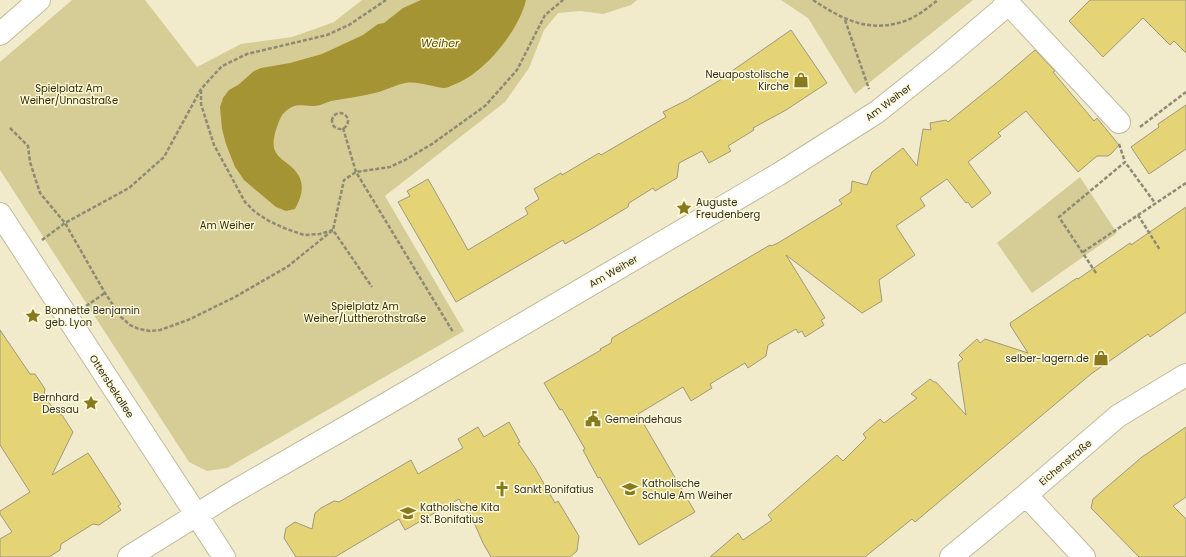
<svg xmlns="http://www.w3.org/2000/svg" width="1186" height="557" font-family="Poppins,sans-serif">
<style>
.green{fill:#d6cc96}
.water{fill:#a59433}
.building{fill:#e5d476;stroke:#9e997c}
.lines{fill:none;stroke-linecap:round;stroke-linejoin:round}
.minor-casing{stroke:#c0bb9d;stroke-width:24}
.path{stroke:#8e8a75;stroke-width:2.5;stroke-dasharray:4 2;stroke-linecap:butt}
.minor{stroke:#fff;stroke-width:22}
.labels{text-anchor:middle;stroke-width:3;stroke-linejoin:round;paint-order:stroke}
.poi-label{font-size:10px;fill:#302e22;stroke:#fef9d9;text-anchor:start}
.park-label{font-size:10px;fill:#312a00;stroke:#fef9d9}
.street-label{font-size:10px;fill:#302e22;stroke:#fef9d9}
.water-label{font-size:11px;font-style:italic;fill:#594d00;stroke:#fef9d9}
</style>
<rect width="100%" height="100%" fill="#f1ebcc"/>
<path class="green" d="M 72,0 L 145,0 L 197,67 L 241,44 L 292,37 L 334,22 L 362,0 L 637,0 L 631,5 L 603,14 L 580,11 L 558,13 L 544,30 L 529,68 L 505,102 L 385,196 L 464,331 L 227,468 L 207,471 L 189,462 L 0,170 L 0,62 Z
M 781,0 L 973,0 L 855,94 L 808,18 Z
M 1080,177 L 1117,233 L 1032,293 L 997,243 Z"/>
<path class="water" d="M 421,0 L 526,0 C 519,31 483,75 453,85 C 450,86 447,88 444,88 C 432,87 418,81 405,83 C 396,85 388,89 379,92 C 363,96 347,98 331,101 C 327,102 324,104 320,105 C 305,109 297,99 283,114 C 279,119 277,127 275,133 C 274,138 273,144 274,148 C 276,156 283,160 288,164 C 305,177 305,191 295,209 L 286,211 L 276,207 L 244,180 L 235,167 L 226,144 L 222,129 L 220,107 L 223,98 L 229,90 L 238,85 L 254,71 L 261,68 L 290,63 L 322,54 L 363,35 L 378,24 L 384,23 L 403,8 Z"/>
<path class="building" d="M 1090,0 L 1186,0 L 1186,53 L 1174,41 L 1170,45 L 1143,18 L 1103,57 L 1069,21 Z
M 791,30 L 827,83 L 786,110 L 753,128 L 754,130 L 728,146 L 731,151 L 709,163 L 702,151 L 679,163 L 677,178 L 655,191 L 653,188 L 629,203 L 628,207 L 593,228 L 565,244 L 563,240 L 456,302 L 398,202 L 410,196 L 407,191 L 428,179 L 468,250 L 525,216 L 528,214 L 525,208 L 539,199 L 534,189 L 561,173 L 562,175 L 599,153 L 601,155 L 666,117 L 663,112 L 687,100 L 730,74 L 729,73 Z
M 1035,50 L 1055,71 L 1053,72 L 1094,121 L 1097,118 L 1119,145 L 1111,154 L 1108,156 L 1097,156 L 1078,172 L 1026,111 L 998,133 L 1001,136 L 968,162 L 991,193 L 972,208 L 968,202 L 966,203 L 947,179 L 920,198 L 925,206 L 896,226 L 915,255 L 879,280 L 882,301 L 862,313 L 786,255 L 825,318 L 821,320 L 824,325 L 805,337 L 802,331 L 798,333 L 796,329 L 768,345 L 766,356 L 748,368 L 745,363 L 710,384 L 712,388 L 691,401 L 683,387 L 638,414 L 695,512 L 639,545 L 600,477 L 598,478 L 583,450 L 585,449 L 562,409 L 560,410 L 544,383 L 601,350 L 600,349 L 611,343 L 612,338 L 770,245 L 771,246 L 778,243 L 842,204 L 839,200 L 851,192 L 852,181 L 867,185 L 872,172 L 903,148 L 917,166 L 923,129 L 931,130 L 930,123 L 946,120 L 948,122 L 1000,80 Z
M 1186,105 L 1186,149 L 1149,174 L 1131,147 L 1159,127 L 1158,124 Z
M 1186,207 L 1186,312 L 1150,337 L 1148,334 L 1091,374 L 915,522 L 912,519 L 865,557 L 710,557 L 738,533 L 743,540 L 772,520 L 768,515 L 837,455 L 843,461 L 866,438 L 863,434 L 880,419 L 884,423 L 917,398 L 911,394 L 930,379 L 934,382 L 936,382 L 966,415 L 958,363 L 963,359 L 959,355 L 977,339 L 980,343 L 985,339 L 1028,353 L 1010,325 L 1011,325 L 1010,323 L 1077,278 L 1078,279 L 1130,243 L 1131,245 Z
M 0,330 L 30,374 L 35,374 L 45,389 L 44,395 L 56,413 L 62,415 L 73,432 L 52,475 L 88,453 L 121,504 L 118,506 L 121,510 L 99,525 L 93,524 L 61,544 L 60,550 L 49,557 L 0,557 L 0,539 L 12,532 L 0,514 L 0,511 L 30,492 L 0,445 Z
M 509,422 L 520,442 L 518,443 L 535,468 L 555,503 L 558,501 L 579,536 L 577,551 L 570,557 L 491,557 L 483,543 L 469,511 L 467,513 L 459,499 L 405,530 L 399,519 L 335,557 L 296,557 L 284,538 L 286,528 L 295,522 L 312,529 L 315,513 L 321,508 L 334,501 L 339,502 L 411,460 L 418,474 L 463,448 L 458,439 L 478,427 L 484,437 Z
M 1186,427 L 1186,497 L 1173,506 L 1186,519 L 1186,557 L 1139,557 L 1091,508 L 1093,499 L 1142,457 Z"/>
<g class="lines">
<defs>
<path id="minor" d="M 1007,2 L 1119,122
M 0,34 L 39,0
M 0,214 L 224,557
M 1026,495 L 1084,557
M 129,557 L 230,494 L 388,403 L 779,174 L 877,112 L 942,60 L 1000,11 L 1009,0
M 951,557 L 1026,495 L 1118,416 L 1186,375"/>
</defs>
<use href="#minor" class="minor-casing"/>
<path class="path" d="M 813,0 C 839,17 865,32 898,23 C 913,20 926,9 938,0
M 845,20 L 869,89
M 201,90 L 201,104 L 214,145 L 245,202 L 255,212 L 269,221 L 284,228 L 304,235 L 320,234 L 333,230 L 372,287
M332 121a8 8 0 1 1 16 0a8 8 0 1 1-16 0Z
M 1140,127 L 1186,92
M 10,128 L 28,146 L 30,162 L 40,193 L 65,223 L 105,293 L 121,317 L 130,325 L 139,329 L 150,331 L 160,330 L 188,320 L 235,297 L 287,267 L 333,230 L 344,180 L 356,172 L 390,167 L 405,160 L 432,144 L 485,106 L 517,70 L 545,15 L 563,0 L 565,0
M 343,128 L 356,172 L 453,332
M 1119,144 L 1125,162
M 1138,215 L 1160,250
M 42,240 L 65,223 L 129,188 L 164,157 L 201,89 L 222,66 L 247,54 L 327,35 L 349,25 L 386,0
M 1083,252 L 1186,183
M 1096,273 L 1059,217 L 1125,162 L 1155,203
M 86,306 L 105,293"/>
<use href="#minor" class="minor"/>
</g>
<defs>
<symbol id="shop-bare" viewBox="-9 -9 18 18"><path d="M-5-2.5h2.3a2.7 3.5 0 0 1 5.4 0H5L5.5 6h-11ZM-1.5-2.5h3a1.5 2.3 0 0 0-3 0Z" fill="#89791e" stroke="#fef9d9" stroke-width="2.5" paint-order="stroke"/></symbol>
<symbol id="sight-bare" viewBox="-9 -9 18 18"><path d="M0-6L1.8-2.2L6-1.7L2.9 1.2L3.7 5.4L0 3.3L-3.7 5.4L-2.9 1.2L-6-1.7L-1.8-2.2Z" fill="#89791e" stroke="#fef9d9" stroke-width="2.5" paint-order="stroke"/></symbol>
<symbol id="civic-bare" viewBox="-9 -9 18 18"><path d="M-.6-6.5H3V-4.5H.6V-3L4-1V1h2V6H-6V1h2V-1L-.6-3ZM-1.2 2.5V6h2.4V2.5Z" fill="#89791e" stroke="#fef9d9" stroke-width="2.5" paint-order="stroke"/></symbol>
<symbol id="church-bare" viewBox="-9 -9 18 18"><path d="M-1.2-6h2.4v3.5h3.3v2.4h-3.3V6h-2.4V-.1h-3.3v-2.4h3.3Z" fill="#89791e" stroke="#fef9d9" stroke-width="2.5" paint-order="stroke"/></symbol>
<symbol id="school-bare" viewBox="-9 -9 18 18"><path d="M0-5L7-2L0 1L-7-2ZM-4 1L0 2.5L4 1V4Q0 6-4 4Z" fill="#89791e" stroke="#fef9d9" stroke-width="2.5" paint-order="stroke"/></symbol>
</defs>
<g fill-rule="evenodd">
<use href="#shop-bare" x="790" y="69" width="22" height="22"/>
<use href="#sight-bare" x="673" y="197" width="22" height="22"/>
<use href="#sight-bare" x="22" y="305" width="22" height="22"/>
<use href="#shop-bare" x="1090" y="347" width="22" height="22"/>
<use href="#sight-bare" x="80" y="392" width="22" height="22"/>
<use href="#civic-bare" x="582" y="408" width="22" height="22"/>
<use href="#church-bare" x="491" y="478" width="22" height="22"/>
<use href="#school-bare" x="619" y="478" width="22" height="22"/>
<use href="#school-bare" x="397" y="502" width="22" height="22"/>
</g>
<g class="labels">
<g class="poi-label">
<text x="789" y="78" text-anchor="end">Neuapostolische<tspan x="789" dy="12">Kirche</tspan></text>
<text x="696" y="206">Auguste<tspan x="696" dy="12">Freudenberg</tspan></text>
<text x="45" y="314">Bonnette Benjamin<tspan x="45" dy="12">geb. Lyon</tspan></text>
<text x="1089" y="362" text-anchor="end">selber-lagern.de</text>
<text x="79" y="401" text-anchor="end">Bernhard<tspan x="79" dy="12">Dessau</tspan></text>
<text x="605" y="423">Gemeindehaus</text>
<text x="642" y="487">Katholische<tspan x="642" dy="12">Schule Am Weiher</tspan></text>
<text x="514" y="493">Sankt Bonifatius</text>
<text x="420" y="511">Katholische Kita<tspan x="420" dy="12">St. Bonifatius</tspan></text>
</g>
<g class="park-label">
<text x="69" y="92">Spielplatz Am<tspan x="69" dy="12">Weiher/Unnastraße</tspan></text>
<text x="227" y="229">Am Weiher</text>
<text x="365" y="310">Spielplatz Am<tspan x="365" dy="12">Weiher/Luttherothstraße</tspan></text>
</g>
<g class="street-label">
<text transform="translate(888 102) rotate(-37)" y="4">Am Weiher</text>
<text transform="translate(613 271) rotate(-30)" y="4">Am Weiher</text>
<text transform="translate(112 386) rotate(57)" y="4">Ottersbekallee</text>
<text transform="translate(1065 462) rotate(-40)" y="4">Eichenstraße</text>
</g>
<g class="water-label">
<text x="440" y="47">Weiher</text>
</g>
</g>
</svg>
